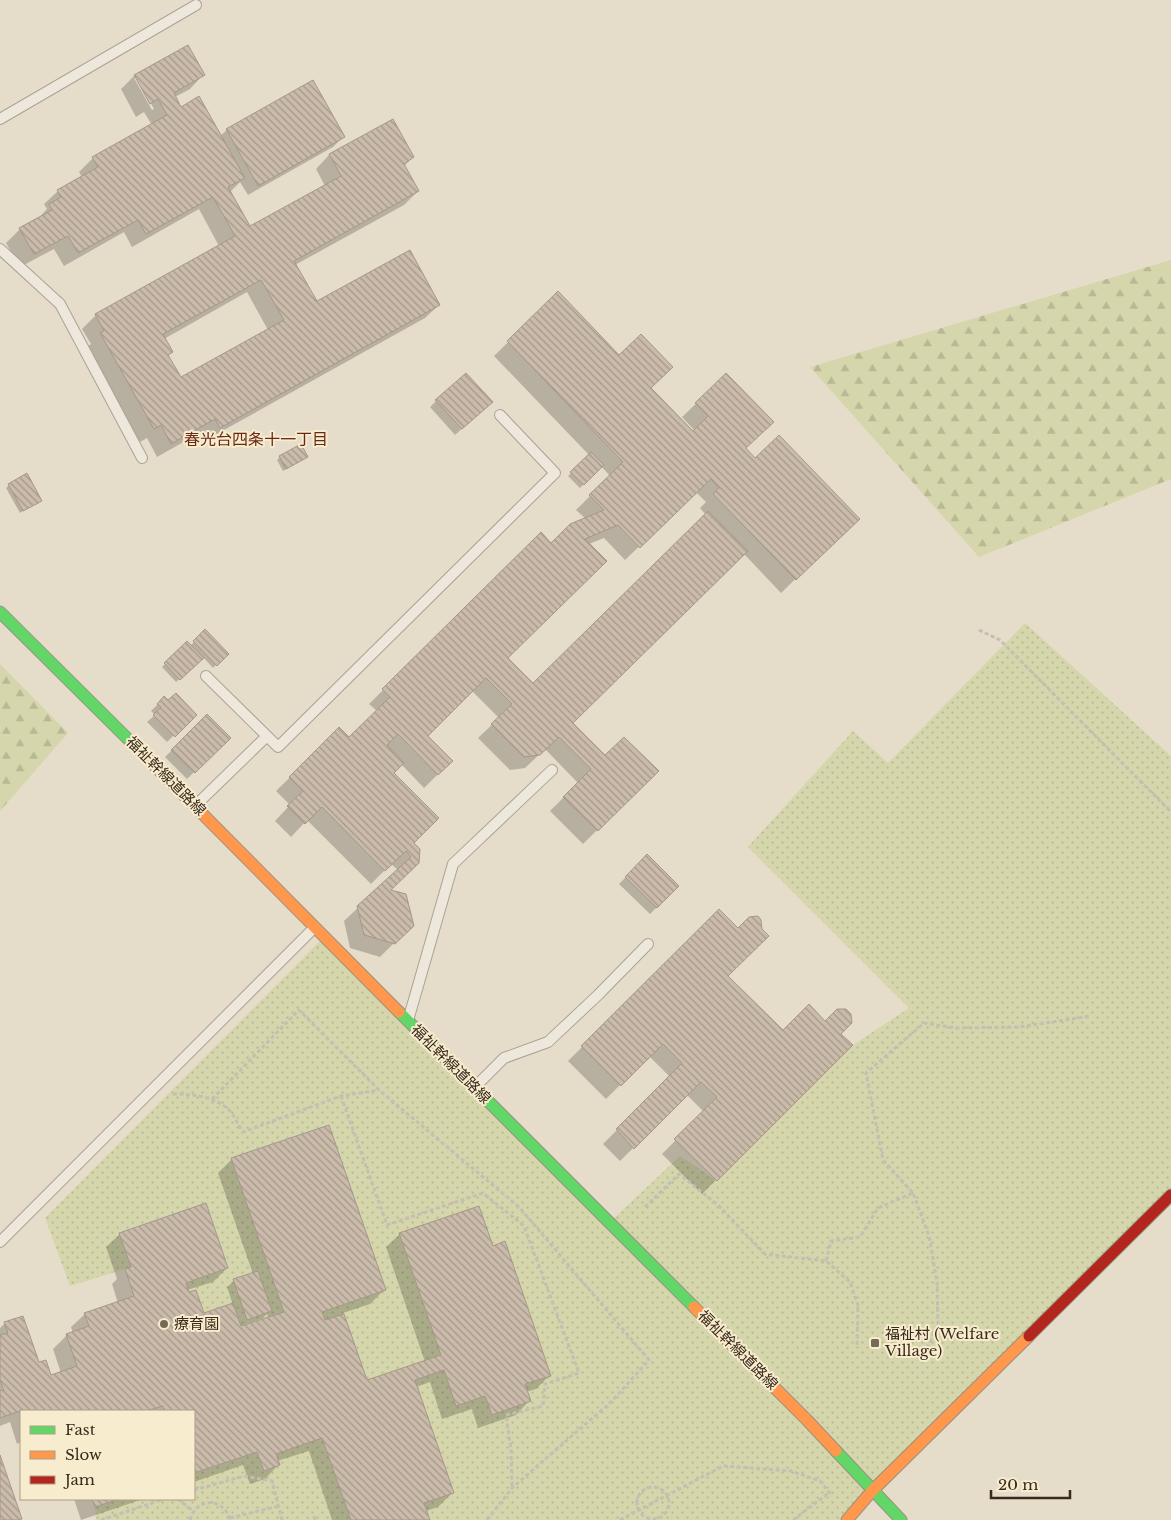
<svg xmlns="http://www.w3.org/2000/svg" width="1171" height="1520" font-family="'Libre Baskerville','Noto Sans JP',serif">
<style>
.green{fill:url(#green-dots)}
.forest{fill:url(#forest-firs)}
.shadow{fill:#0003;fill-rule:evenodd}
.building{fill:url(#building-back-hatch);stroke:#a59889;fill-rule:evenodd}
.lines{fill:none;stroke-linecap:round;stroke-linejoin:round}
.lane-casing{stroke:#aaa294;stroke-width:12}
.fast-casing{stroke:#9a9184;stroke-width:13}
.slow-casing{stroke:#9a9184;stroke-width:13}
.jam-casing{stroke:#9a9184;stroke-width:13}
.path{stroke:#c5beb3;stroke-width:3;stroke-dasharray:4 2.5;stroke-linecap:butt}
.lane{stroke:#ede7dc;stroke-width:10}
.fast{stroke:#63d668;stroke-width:11}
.slow{stroke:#ff974d;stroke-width:11}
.jam{stroke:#b3261e;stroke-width:11}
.poi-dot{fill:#756958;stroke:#f8ecce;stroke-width:2}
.labels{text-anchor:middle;stroke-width:4;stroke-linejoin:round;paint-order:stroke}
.street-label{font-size:15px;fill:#392a1b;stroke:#f8ecce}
.poi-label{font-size:15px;fill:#392a1b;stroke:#f8ecce;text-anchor:start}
.neighbourhood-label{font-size:16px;fill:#692917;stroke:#f8ecce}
</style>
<defs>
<pattern id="green-dots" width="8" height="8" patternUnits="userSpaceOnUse" patternTransform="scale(1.25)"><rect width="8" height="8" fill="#d5d6ab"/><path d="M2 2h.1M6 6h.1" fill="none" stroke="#b8b893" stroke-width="1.8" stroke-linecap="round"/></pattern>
<pattern id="forest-firs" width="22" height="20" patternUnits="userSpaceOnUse" patternTransform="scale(1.25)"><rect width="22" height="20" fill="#d5d6ab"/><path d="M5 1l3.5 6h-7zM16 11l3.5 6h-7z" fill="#b8b893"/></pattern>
<pattern id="building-back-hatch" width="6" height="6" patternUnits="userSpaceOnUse" patternTransform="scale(1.25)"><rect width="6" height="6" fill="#cabbab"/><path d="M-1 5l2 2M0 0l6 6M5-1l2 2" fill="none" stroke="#a5988a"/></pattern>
</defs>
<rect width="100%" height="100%" fill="#e5ddca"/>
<path class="green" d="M 1025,623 L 1171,756 L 1171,1195 L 847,1520 L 430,1520 L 424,1503 L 454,1493 L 415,1380 L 444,1370 L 456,1406 L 485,1396 L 492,1415 L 531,1401 L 525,1384 L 551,1375 L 505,1242 L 493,1246 L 479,1206 L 399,1233 L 441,1355 L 367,1380 L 344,1314 L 325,1320 L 322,1312 L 385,1290 L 329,1125 L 231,1158 L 284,1312 L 241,1326 L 233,1304 L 204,1313 L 196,1290 L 189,1292 L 186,1283 L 228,1268 L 206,1203 L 120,1232 L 131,1267 L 70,1286 L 45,1218 L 325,936 L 610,1222 L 680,1156 L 717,1181 L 853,1045 L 909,1008 L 748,847 L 853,731 L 888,763 Z
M 322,1438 L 351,1520 L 96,1520 L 95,1507 L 119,1499 L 194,1499 L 194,1473 L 257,1452 L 264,1471 L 280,1465 L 276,1454 Z"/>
<path class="forest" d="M 1171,260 L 1171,479 L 979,557 L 810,367 Z
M 0,664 L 68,733 L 0,811 Z"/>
<path class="shadow" d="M 187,46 L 203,75 L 190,89 L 175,97 L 181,109 L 220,136 L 227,130 L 343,137 L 333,147 L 248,195 L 240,182 L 230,192 L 250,228 L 325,186 L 316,169 L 329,155 L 392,120 L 413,157 L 404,166 L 418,191 L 404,205 L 295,265 L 316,303 L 439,305 L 425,318 L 206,440 L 201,432 L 157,457 L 147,438 L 140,442 L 87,347 L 91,344 L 82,329 L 96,315 L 219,246 L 199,209 L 132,247 L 124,232 L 64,266 L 54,249 L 20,267 L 6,243 L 20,229 L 37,220 L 47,209 L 44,204 L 58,191 L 82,177 L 79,172 L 93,158 L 152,125 L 144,112 L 136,117 L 121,89 L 134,76 ZM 134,78 L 137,78 L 154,109 L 152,110 ZM 247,292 L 268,330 L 180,379 L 167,356 L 171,352 L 164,339 Z
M 558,293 L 693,433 L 695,431 L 682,417 L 726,375 L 744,449 L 755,459 L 844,532 L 781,593 L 744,554 L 572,724 L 605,757 L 657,771 L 583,844 L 550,811 L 578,783 L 545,749 L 525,768 L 510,770 L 478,738 L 499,718 L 472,691 L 426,736 L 438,774 L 424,788 L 401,764 L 393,773 L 413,843 L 419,849 L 389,891 L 412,925 L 380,957 L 350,948 L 344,921 L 398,870 L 391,864 L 371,884 L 307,820 L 291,837 L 275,821 L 290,805 L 276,791 L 339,729 L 349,739 L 377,711 L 369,704 L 541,534 L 551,545 L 586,519 L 576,510 L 610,476 L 601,466 L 580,488 L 568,476 L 589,455 L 494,356 ZM 696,492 L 706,502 L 700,508 L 706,515 L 533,685 L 506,658 L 589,544 L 604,538 L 625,560 Z
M 436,401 L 484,409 L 455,435 L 430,407 Z
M 280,457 L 307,457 L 283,471 L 277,460 Z
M 9,485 L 40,500 L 20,513 L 6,488 Z
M 205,631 L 227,654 L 213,668 L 203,657 L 176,682 L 162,667 L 187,643 L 190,646 Z
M 164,698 L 195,715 L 167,742 L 147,722 L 155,715 L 151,711 Z
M 207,716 L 229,738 L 187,779 L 165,757 Z
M 647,856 L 678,886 L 650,914 L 619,884 Z
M 719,911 L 727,976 L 783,1032 L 825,1023 L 851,1045 L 702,1194 L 662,1154 L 704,1112 L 687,1095 L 620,1161 L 603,1144 L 670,1077 L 649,1056 L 606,1099 L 568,1061 Z
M 232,1159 L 384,1290 L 370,1304 L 343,1313 L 367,1382 L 425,1362 L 386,1247 L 400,1234 L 492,1247 L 550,1375 L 536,1389 L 526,1392 L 529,1401 L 516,1415 L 478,1428 L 472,1409 L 442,1419 L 430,1382 L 416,1387 L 452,1493 L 438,1507 L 426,1511 L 429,1520 L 332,1520 L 309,1451 L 277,1461 L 278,1465 L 265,1479 L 250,1484 L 243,1465 L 194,1482 L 194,1411 L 21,1411 L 21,1442 L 17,1444 L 10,1422 L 0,1426 L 0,1328 L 5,1323 L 38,1364 L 51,1376 L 61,1373 L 53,1349 L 67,1335 L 73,1333 L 71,1327 L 85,1314 L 118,1303 L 112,1284 L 117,1279 L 106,1247 L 120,1234 L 227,1268 L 213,1282 L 187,1290 L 204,1315 L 233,1305 L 227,1287 L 234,1281 L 253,1274 L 218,1173 ZM 267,1314 L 269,1318 L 241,1328 L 240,1326 L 263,1318 Z
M 74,1499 L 143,1499 L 81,1520 Z"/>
<path class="building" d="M 188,45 L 205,75 L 174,93 L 181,107 L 199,96 L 245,178 L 228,187 L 250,226 L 341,176 L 329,154 L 393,119 L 414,157 L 404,164 L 419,191 L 294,261 L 317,301 L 410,250 L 440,305 L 220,428 L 215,419 L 171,444 L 161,425 L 154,429 L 100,333 L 104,331 L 95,314 L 235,236 L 213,197 L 146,234 L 138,220 L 78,253 L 68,236 L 34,254 L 19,228 L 52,210 L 49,204 L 61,197 L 57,190 L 98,167 L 92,157 L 167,115 L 158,99 L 150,104 L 134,75 ZM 261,280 L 284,320 L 181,377 L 168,355 L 173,352 L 163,334 Z
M 313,80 L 345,137 L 258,186 L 226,129 Z
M 558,291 L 619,355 L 641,334 L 673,367 L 651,388 L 693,431 L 708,416 L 695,403 L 726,373 L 774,422 L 746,448 L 755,458 L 779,435 L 860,519 L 796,580 L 713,494 L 719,488 L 711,479 L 640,548 L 618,525 L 585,539 L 607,561 L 508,658 L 533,683 L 708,511 L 748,551 L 573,723 L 605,755 L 624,737 L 659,771 L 598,831 L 563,797 L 591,769 L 559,737 L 540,755 L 524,757 L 491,724 L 512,704 L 486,678 L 428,736 L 453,761 L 438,775 L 398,734 L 387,745 L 404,763 L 394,773 L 439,818 L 414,843 L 420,849 L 419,863 L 391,890 L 406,894 L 414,926 L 395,944 L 364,935 L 357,906 L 411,857 L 406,851 L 385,871 L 322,807 L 305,824 L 287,806 L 303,791 L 289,777 L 339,727 L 349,737 L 390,697 L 382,689 L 541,532 L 551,543 L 570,524 L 604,510 L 589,495 L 623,462 L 507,341 Z
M 466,373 L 493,402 L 462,429 L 435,400 Z
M 301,444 L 308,457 L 286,469 L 279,456 Z
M 591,452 L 604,465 L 584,485 L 570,472 Z
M 27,473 L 42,501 L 23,511 L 8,484 Z
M 205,629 L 229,654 L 217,666 L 193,641 Z
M 187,641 L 204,658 L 180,680 L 164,663 Z
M 176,693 L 197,715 L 175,737 L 153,715 L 161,707 L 157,704 L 164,696 L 168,700 Z
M 207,714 L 231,738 L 195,773 L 171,750 Z
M 647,854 L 679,886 L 657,908 L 625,877 Z
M 719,909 L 738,928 L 749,917 L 758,916 L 761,920 L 762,929 L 769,936 L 728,976 L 783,1030 L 809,1004 L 825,1021 L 837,1009 L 846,1009 L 851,1014 L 852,1023 L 841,1034 L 853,1045 L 717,1181 L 674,1139 L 717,1097 L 701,1082 L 634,1149 L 616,1129 L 682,1063 L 663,1044 L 621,1086 L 581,1046 Z
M 329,1125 L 386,1290 L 322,1312 L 325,1320 L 344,1314 L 367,1380 L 441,1355 L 399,1233 L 479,1206 L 493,1246 L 505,1241 L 551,1376 L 525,1384 L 531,1401 L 492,1415 L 485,1396 L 456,1406 L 444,1370 L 415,1380 L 454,1493 L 424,1503 L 430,1520 L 351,1520 L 322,1438 L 276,1454 L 280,1465 L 264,1471 L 257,1452 L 194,1473 L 194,1411 L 164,1411 L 163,1406 L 146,1411 L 24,1411 L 23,1410 L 0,1418 L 0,1390 L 4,1391 L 0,1380 L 0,1335 L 8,1333 L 4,1322 L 23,1316 L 39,1362 L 46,1360 L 51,1375 L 77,1366 L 66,1334 L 89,1326 L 84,1313 L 134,1296 L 125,1269 L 131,1267 L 119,1233 L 206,1203 L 228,1268 L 186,1283 L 189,1292 L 196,1290 L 204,1313 L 233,1303 L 241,1326 L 284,1312 L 231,1158 Z
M 258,1271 L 272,1311 L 247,1320 L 233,1279 Z
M 0,1455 L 22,1519 L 18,1520 L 0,1520 Z
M 92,1499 L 119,1499 L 95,1507 Z"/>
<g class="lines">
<defs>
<path id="lane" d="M 0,119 L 196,5
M 0,249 L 60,304 L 142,458
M 267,736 L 278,747 L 555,473 L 500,415
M 196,805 L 267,736 L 206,676
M 409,1017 L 453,864 L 552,770
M 476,1086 L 504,1058 L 548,1042 L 598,995 L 648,944
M 0,1242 L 315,927"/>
<path id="fast" d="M 0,612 L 140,751
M 399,1012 L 694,1307
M 836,1451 L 901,1520"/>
<path id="slow" d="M 140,751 L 399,1012
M 694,1307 L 807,1420 L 836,1451
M 847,1520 L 872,1491 L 1029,1336"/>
<path id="jam" d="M 1029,1336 L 1171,1195"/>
</defs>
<use href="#lane" class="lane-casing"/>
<use href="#fast" class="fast-casing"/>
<use href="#slow" class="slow-casing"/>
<use href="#jam" class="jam-casing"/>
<path class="path" d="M 979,630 L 1000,640 L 1171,812
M 173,1094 C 193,1094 215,1096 230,1111 C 235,1117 238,1125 243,1132 L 341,1096 L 379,1090
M 341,1096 L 387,1225 L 483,1193 L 524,1226 L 579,1373 L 545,1384 L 543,1406 L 506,1415 L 511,1449 L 512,1487
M 212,1099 L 299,1010 L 379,1090 L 519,1207 L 649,1360 L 611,1402 L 512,1488 L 487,1520
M 645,1207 L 679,1174 L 719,1206 L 765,1254 L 826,1261 L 850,1282 L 858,1305 L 857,1346
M 826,1261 L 831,1241 L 860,1237 L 878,1208 L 913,1193
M 924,1354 L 938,1325 L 937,1282 L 929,1236 L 913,1193 L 883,1160 L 866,1073 L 924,1023 L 956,1028 L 1019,1027 L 1091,1016
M637 1503a16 16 0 1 1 32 0a16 16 0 1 1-32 0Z
M 194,1490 L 244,1476 L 272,1481 L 282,1520
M 178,1499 L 193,1511
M 314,1516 L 315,1520
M 230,1518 L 279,1506
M 101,1520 L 164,1499
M 190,1520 C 196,1497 224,1497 230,1520
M 620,1520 L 723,1466 L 791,1471 L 820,1481 L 832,1496
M 793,1520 L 830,1492"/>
<use href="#lane" class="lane"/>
<use href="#fast" class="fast"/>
<use href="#slow" class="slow"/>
<use href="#jam" class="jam"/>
</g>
<g class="poi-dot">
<circle cx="164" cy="1324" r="5"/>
<rect x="870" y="1338" width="10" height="10" rx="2.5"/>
</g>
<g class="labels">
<g class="street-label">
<text transform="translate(166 776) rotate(45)" y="5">福祉幹線道路線</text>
<text transform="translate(451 1064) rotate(45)" y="5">福祉幹線道路線</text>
<text transform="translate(738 1350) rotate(45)" y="5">福祉幹線道路線</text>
</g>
<g class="poi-label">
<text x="174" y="1329">療育園</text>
<text x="885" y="1339">福祉村 (Welfare<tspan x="885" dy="17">Village)</tspan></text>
</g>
<g class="neighbourhood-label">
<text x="256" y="445">春光台四条十一丁目</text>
</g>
</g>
<rect x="20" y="1410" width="175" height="90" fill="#f8ecce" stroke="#ac9e86"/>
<rect x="30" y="1426" width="25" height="8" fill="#63d668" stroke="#ac9e86"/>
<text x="65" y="1435" font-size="15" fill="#392a1b">Fast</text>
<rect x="30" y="1451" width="25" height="8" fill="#ff974d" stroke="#ac9e86"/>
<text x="65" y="1460" font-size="15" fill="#392a1b">Slow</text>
<rect x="30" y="1476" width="25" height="8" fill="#b3261e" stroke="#ac9e86"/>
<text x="65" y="1485" font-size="15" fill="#392a1b">Jam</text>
<path d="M991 1490v8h79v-8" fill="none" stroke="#392a1b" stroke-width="2.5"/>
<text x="998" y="1490" font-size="15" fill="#392a1b" stroke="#f8ecce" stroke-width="4" paint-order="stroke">20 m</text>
</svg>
